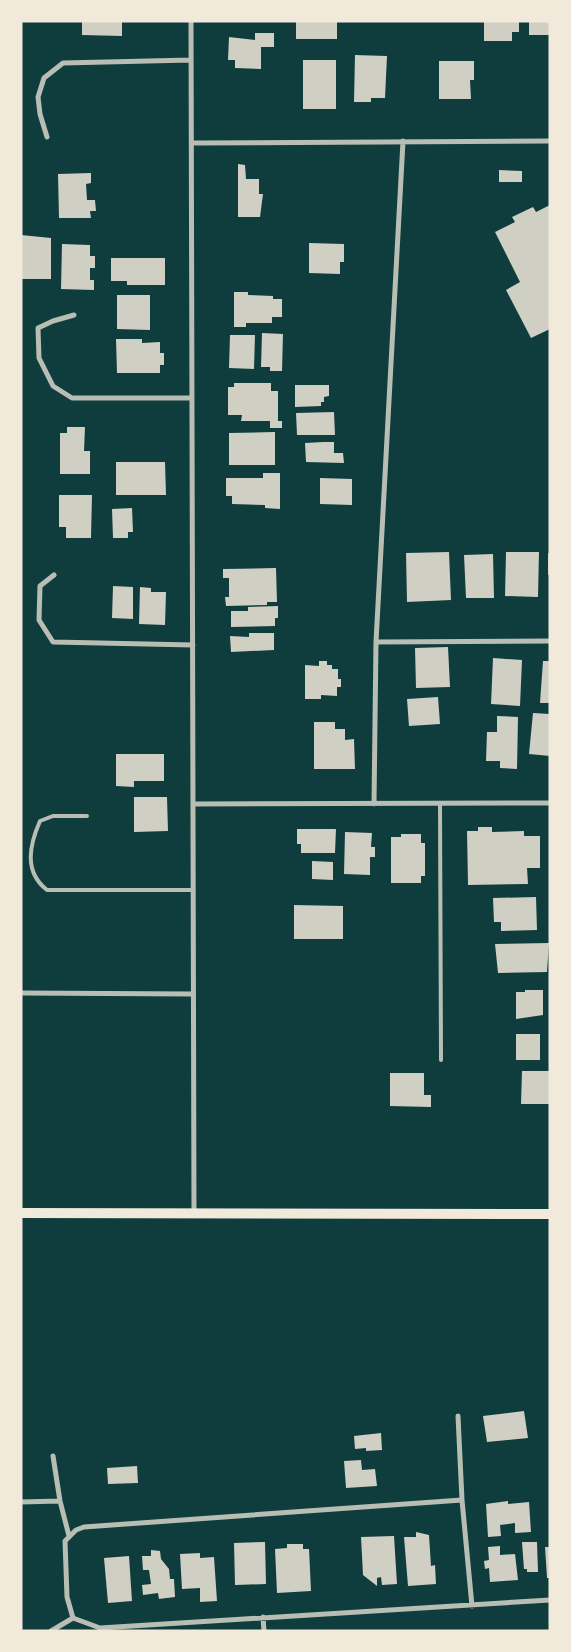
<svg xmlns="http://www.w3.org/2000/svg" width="571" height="1652" font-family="Poppins,sans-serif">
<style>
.building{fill:#cfcfc3}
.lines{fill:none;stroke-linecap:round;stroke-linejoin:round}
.service{stroke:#b8beb3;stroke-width:4}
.minor{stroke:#b8beb3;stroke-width:5}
.secondary{stroke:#f1e9da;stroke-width:10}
</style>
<rect width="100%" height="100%" fill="#0f3d3e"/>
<path class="building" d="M 82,21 L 122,21 L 122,36 L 82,35 Z
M 296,21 L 337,21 L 337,39 L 296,39 Z
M 484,21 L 519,21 L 519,32 L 512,32 L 512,41 L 484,41 Z
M 529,21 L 550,21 L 550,35 L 529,35 Z
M 255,33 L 274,33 L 274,47 L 261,47 L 261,69 L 235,68 L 235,60 L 228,60 L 229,37 L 255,40 Z
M 355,55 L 387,56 L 385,98 L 371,98 L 371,102 L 354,102 Z
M 303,60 L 336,60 L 336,109 L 303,109 Z
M 439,61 L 474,61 L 474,80 L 470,80 L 471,99 L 439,99 Z
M 238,164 L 245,165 L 246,179 L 259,179 L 259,194 L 263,194 L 260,217 L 238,217 Z
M 499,170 L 522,171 L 522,182 L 499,182 Z
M 91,173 L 91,183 L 86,184 L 87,200 L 95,200 L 96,211 L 90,211 L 91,218 L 59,218 L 58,174 Z
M 550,205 L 550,329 L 531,338 L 506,290 L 520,282 L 495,232 L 515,222 L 512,217 L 533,207 L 536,212 Z
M 21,235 L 51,238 L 51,279 L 21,279 Z
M 309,243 L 344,244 L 344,262 L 340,262 L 340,274 L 309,273 Z
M 62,244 L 90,245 L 90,256 L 95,256 L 95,268 L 90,268 L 90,280 L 94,280 L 94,290 L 61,289 Z
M 111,258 L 165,258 L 165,285 L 127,285 L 127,281 L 111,281 Z
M 234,292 L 248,292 L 248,295 L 273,296 L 273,299 L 282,299 L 282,317 L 272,317 L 272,323 L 246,323 L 246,327 L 234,327 Z
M 117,295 L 150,295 L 150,330 L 117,329 Z
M 262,333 L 283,334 L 282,371 L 270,371 L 270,367 L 261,367 Z
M 230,335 L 255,335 L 254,369 L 229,368 Z
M 116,339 L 142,339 L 142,343 L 160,342 L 160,353 L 164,353 L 164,365 L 160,365 L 160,373 L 117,373 Z
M 234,383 L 271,383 L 271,391 L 278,391 L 278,421 L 282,421 L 282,428 L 270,428 L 270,421 L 241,421 L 242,415 L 228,415 L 228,387 L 234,387 Z
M 295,385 L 329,385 L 329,396 L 324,397 L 324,402 L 321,402 L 321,406 L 295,407 Z
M 334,412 L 335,435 L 297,435 L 296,413 Z
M 67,427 L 85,427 L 84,451 L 90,451 L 90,474 L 60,474 L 60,433 L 67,433 Z
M 275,432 L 275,465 L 229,465 L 229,433 Z
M 323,442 L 334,442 L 334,453 L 343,453 L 344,463 L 306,462 L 305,443 Z
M 116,462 L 165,462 L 166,495 L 116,495 Z
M 263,473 L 280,473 L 280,509 L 265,508 L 265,505 L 232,504 L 232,496 L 226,496 L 226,478 L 263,478 Z
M 320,478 L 352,479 L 352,505 L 320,504 Z
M 59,495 L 92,495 L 91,538 L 66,538 L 66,527 L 59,527 Z
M 132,508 L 133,532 L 128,532 L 128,538 L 113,538 L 112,509 Z
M 449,552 L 451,600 L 407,602 L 406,553 Z
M 506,552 L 539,552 L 538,597 L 505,596 Z
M 548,553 L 550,553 L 550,575 L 548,575 Z
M 493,554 L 494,598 L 466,598 L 464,555 Z
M 276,568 L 277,602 L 267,602 L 267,605 L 226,606 L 225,597 L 229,597 L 229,578 L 223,578 L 223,569 Z
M 113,586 L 133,587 L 133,619 L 112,618 Z
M 140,587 L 151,588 L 151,592 L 166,592 L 165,625 L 139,624 Z
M 278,606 L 278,618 L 275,618 L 275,626 L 231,627 L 231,611 L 248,611 L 248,607 Z
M 249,633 L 274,633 L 274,650 L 231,652 L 230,636 L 249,637 Z
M 448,647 L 450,687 L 416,688 L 415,648 Z
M 493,658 L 522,660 L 520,706 L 491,704 Z
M 319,661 L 327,661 L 327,665 L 332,665 L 332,669 L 338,669 L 338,679 L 341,679 L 341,687 L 337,687 L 337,696 L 321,695 L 321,699 L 305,699 L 305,665 L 319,666 Z
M 543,661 L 550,661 L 550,703 L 540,703 Z
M 438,697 L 440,724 L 409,726 L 407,699 Z
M 533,713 L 550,714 L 550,756 L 529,754 Z
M 497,716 L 518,717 L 517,769 L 500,768 L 500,761 L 486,761 L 487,732 L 497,732 Z
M 314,722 L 335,722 L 335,729 L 345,729 L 345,740 L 354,739 L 355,769 L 314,769 Z
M 116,754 L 164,754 L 164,781 L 134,781 L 134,787 L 116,786 Z
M 134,797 L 167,797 L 168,831 L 134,832 Z
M 478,827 L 492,827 L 492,832 L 524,831 L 524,836 L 540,836 L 540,868 L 527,868 L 528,884 L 468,885 L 467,831 L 478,831 Z
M 297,829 L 336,829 L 335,853 L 301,853 L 301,844 L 297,844 Z
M 345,832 L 372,833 L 371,847 L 375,847 L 375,857 L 370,857 L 370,875 L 344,874 Z
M 401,834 L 421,834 L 421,843 L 425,843 L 425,876 L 421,876 L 421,883 L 391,883 L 391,837 L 401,837 Z
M 312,861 L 333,862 L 333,880 L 312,879 Z
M 536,897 L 537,930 L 501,931 L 501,922 L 494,922 L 493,898 Z
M 294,905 L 343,906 L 343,939 L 294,939 Z
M 549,943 L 547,972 L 498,973 L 495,944 Z
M 525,990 L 543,990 L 543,1015 L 516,1019 L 516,992 L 525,992 Z
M 516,1034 L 540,1034 L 540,1060 L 516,1060 Z
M 522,1071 L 550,1071 L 550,1104 L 521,1104 Z
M 390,1073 L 424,1073 L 424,1095 L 431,1095 L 431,1107 L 390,1106 Z
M 524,1411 L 528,1438 L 487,1442 L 483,1416 Z
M 381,1433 L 382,1450 L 366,1451 L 366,1448 L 355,1449 L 354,1436 Z
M 361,1460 L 362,1470 L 375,1469 L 377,1486 L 346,1488 L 344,1461 Z
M 137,1466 L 138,1483 L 108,1484 L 107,1468 Z
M 508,1501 L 508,1504 L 529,1502 L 531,1532 L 515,1533 L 515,1523 L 500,1525 L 501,1536 L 488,1537 L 486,1504 Z
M 416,1532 L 429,1535 L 431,1566 L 435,1565 L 436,1584 L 408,1586 L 404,1537 L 416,1537 Z
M 394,1536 L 397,1584 L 382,1585 L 381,1577 L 377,1578 L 377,1586 L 363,1575 L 361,1537 Z
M 265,1542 L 266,1584 L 235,1585 L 234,1543 Z
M 522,1542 L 537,1542 L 538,1572 L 527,1572 L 527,1569 L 524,1569 Z
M 287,1544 L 303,1544 L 303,1549 L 309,1549 L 311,1591 L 277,1593 L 275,1549 L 287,1548 Z
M 500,1546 L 500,1555 L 515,1554 L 518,1580 L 490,1582 L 489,1568 L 485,1569 L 484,1561 L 489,1560 L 488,1547 Z
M 545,1547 L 550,1547 L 550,1578 L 547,1578 Z
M 151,1550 L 160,1551 L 161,1559 L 169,1569 L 170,1579 L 174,1579 L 175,1597 L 159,1599 L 158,1593 L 143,1595 L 142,1585 L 151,1584 L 149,1570 L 143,1570 L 142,1556 L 151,1556 Z
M 200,1553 L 200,1558 L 214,1557 L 217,1601 L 200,1602 L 200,1588 L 182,1589 L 180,1554 Z
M 129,1556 L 132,1601 L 108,1603 L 104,1558 Z"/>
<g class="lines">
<path class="service" d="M 440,804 L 441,1060
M 87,816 L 53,816 L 40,821 C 29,846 24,872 47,890 L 193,890"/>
<path class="minor" d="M 191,21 L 194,1213
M 47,137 L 40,114 L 38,97 L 44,78 L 63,63 L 191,60
M 192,143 L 550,141
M 74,315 L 53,321 L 38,328 L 39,358 L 53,386 L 72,398 L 192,398
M 54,575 L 40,586 L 39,620 L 53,642 L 193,645
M 376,642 L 550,641
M 193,804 L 550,803
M 374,804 L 376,642 L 403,141
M 21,993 L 193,994
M 458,1416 L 462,1500 L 472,1606
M 53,1456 L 60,1501 L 69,1536
M 462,1500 L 84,1527 L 76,1530 L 65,1541 L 67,1597 L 73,1618 L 100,1628 L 550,1600
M 21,1502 L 60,1501
M 263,1617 L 264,1631
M 51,1631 L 73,1618"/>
<path class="secondary" d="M 21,1213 L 550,1214"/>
</g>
<rect width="571" height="1652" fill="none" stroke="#f1e9da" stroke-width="45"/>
</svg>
